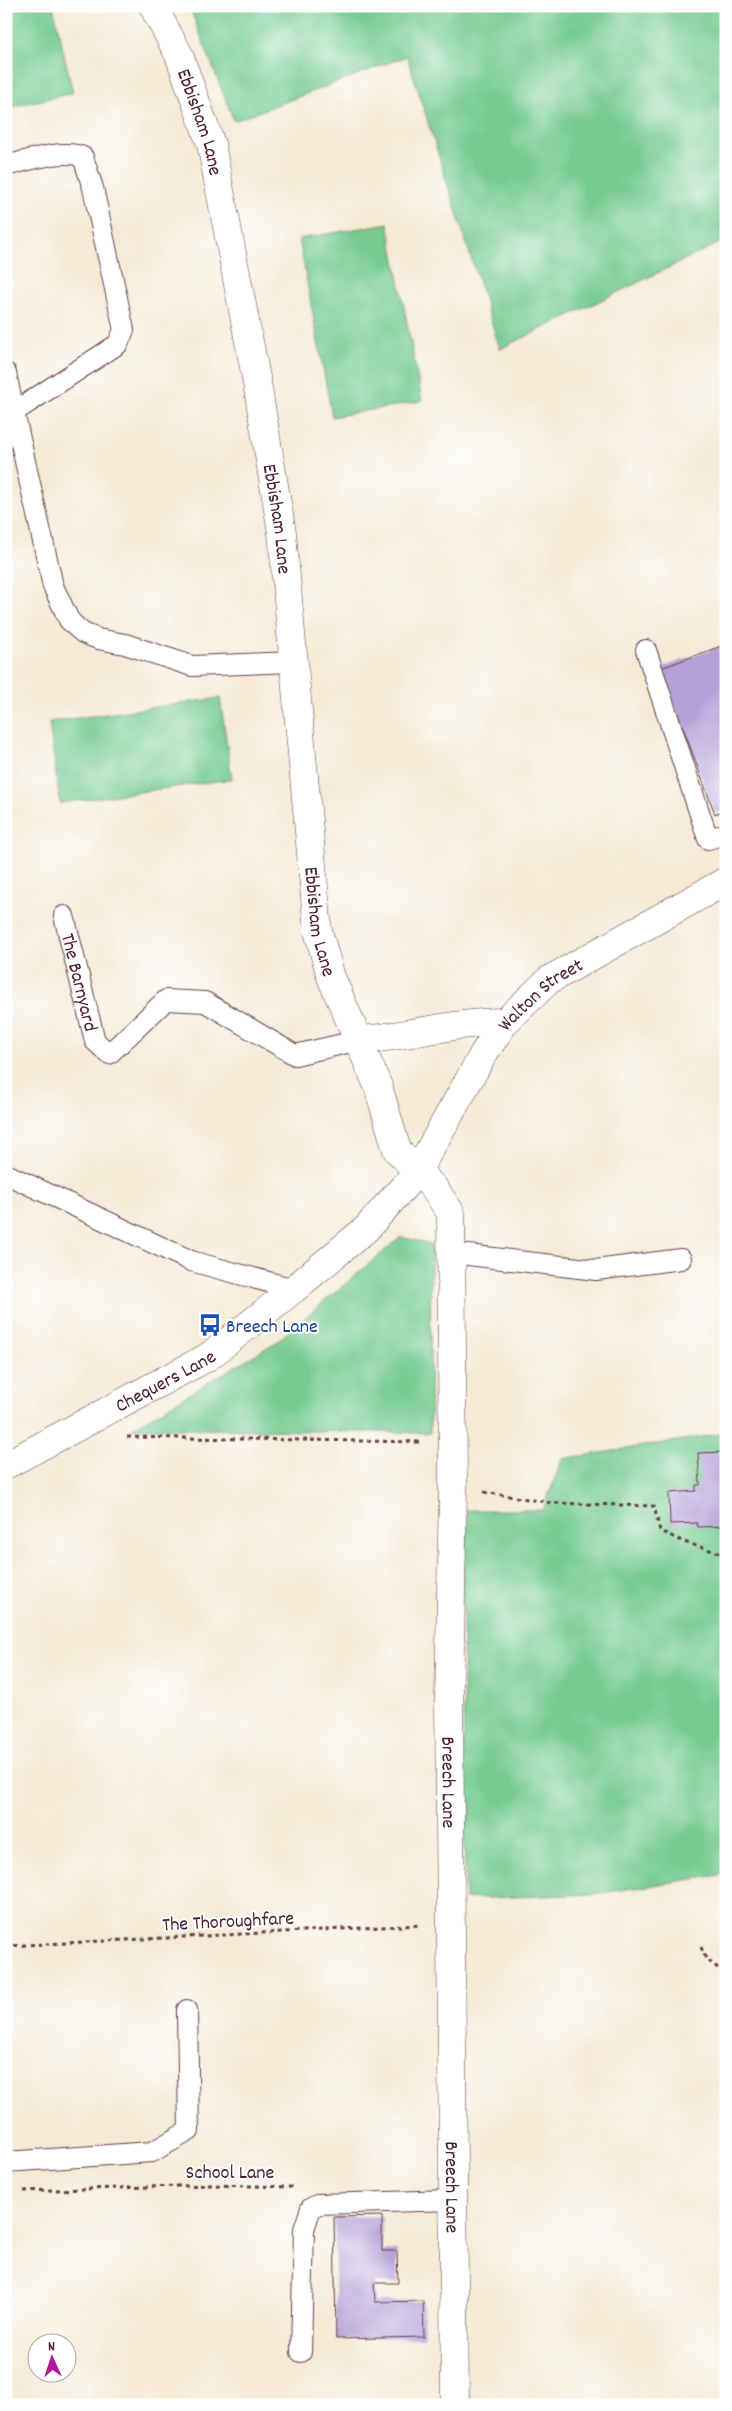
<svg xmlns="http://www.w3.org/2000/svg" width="732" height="2411" font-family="Dekko,sans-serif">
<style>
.green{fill:#74cb90;stroke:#5f755e}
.building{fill:#b5a0d8}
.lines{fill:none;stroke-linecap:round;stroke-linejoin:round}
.service-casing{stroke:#643d44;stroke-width:22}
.minor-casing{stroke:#643d44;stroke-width:29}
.secondary-casing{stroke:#643d44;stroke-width:29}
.path{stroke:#643d44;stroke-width:3;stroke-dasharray:4 4;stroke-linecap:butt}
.service{stroke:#fff;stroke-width:20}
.minor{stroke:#fff;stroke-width:28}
.secondary{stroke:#fff;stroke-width:28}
.labels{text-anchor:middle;stroke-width:4;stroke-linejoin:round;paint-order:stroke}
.street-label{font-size:20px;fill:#4a1f2b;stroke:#fff}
.transit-label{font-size:20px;fill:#164399;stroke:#fff;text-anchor:start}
</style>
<rect width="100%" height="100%" fill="#fff"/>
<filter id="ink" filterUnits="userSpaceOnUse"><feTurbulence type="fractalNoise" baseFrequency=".02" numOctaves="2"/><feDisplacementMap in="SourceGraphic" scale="10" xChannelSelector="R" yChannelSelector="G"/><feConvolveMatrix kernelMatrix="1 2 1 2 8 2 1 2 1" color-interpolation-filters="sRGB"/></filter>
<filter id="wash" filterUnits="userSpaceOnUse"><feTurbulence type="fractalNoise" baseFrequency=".0096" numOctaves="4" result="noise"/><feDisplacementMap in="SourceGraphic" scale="20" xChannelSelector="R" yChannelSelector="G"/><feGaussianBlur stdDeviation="1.12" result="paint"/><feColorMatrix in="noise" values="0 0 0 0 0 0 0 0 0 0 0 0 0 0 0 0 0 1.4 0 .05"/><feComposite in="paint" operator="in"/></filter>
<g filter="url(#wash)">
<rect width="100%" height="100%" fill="#f4ead5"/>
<path class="green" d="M 6,6 L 53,6 L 73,93 L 6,108 Z
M 189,6 L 726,6 L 726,240 L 500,349 L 407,56 L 234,121 Z
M 388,223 L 422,401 L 332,417 L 299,239 Z
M 220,698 L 232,779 L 60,803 L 49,722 Z
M 401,1237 L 431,1244 L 430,1433 L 132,1428 L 276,1342 Z
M 726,1433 L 726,1874 L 595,1894 L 465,1899 L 462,1510 L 543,1510 L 562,1459 Z"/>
<g id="blocks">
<path class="building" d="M 724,645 L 726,650 L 726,810 L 715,814 L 661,668 Z
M 726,1452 L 726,1526 L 698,1527 L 697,1523 L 670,1524 L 669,1493 L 696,1491 L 696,1485 L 700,1485 L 698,1453 Z
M 382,2216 L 382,2251 L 397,2251 L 398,2283 L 374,2283 L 375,2302 L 423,2301 L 424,2337 L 336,2339 L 334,2217 Z"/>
</g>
</g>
<g filter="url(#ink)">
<use href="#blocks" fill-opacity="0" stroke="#643d44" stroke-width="1"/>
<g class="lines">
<defs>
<g id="service">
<path d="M 6,166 C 26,161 64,148 83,157 L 93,188 L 124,330 L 118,344 L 14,412 L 6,373"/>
<path d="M 6,414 L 14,412 L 53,586 L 69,620 L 76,627 L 83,633 L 98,639 L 125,644 L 192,666 L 294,662"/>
<path d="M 646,650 L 708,839 L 726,834"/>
<path id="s1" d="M 64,916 L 95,1041 L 109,1054 L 166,1000 L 205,1002 L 295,1055 L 360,1040"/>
<path d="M 6,1174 L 191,1261 L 294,1289"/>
<path d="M 451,1253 L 596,1270 L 681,1259"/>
<path d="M 6,2162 L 152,2152 L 189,2131 L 187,2010"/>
<path d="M 301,2352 L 304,2229 L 311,2208 L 319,2204 L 453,2200"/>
</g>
<g id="minor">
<path id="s2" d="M 153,6 L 179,55 L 211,144 L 257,383 L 282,533 L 318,931 L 331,977 L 378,1086 L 397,1150 L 433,1187 L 451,1213 L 453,1487 L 449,1700 L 455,2405"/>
<path d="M 360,1040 C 409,1036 456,1022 505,1022"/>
</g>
<g id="secondary">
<path id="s3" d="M 6,1465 L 208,1357 L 294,1289 L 366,1229 L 417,1172 L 484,1053 L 505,1022 L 549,980 L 726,881"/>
</g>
</defs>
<use href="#service" class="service-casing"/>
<use href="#minor" class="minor-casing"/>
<use href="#secondary" class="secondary-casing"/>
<path class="path" d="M 127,1437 L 421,1442
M 484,1492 L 552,1503 L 654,1506 L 660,1531 L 684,1542 L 726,1555
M 6,1946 L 421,1925
M 701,1947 L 706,1959 L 726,1974
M 24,2191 L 210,2185 L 293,2187"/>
<use href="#service" class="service"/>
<use href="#minor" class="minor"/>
<use href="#secondary" class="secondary"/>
</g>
</g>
<defs>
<symbol id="bus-bare" viewBox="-9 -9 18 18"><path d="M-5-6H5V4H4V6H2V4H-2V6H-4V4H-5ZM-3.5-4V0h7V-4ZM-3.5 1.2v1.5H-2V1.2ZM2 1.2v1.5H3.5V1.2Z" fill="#1a4fb4" stroke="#fff" stroke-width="2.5" paint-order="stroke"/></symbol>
</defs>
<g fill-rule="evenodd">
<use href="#bus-bare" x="194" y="1309" width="32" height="32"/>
</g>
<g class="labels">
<g class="street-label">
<text dy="7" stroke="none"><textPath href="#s2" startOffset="126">Ebbisham Lane</textPath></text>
<text dy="7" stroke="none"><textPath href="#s2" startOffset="531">Ebbisham Lane</textPath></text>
<text dy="7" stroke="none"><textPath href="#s2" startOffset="936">Ebbisham Lane</textPath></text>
<text dy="7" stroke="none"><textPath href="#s1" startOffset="68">The Barnyard</textPath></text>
<text dy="7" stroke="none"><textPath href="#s3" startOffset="728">Walton Street</textPath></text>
<text dy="7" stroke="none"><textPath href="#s3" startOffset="180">Chequers Lane</textPath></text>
<text dy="7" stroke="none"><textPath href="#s2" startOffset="1831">Breech Lane</textPath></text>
<text transform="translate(228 1920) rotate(-3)" y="7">The Thoroughfare</text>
<text x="230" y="2178">School Lane</text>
<text dy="7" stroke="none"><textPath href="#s2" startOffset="2236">Breech Lane</textPath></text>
</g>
<g class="transit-label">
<text x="226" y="1332">Breech Lane</text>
</g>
</g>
<rect width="732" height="2411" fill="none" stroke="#fff" stroke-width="25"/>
<g transform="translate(52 2358) rotate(357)"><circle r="24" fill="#ffffff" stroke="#b7a5aa"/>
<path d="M0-4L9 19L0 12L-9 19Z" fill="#b5179e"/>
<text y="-8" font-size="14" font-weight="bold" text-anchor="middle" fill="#4a1f2b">N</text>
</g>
</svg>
